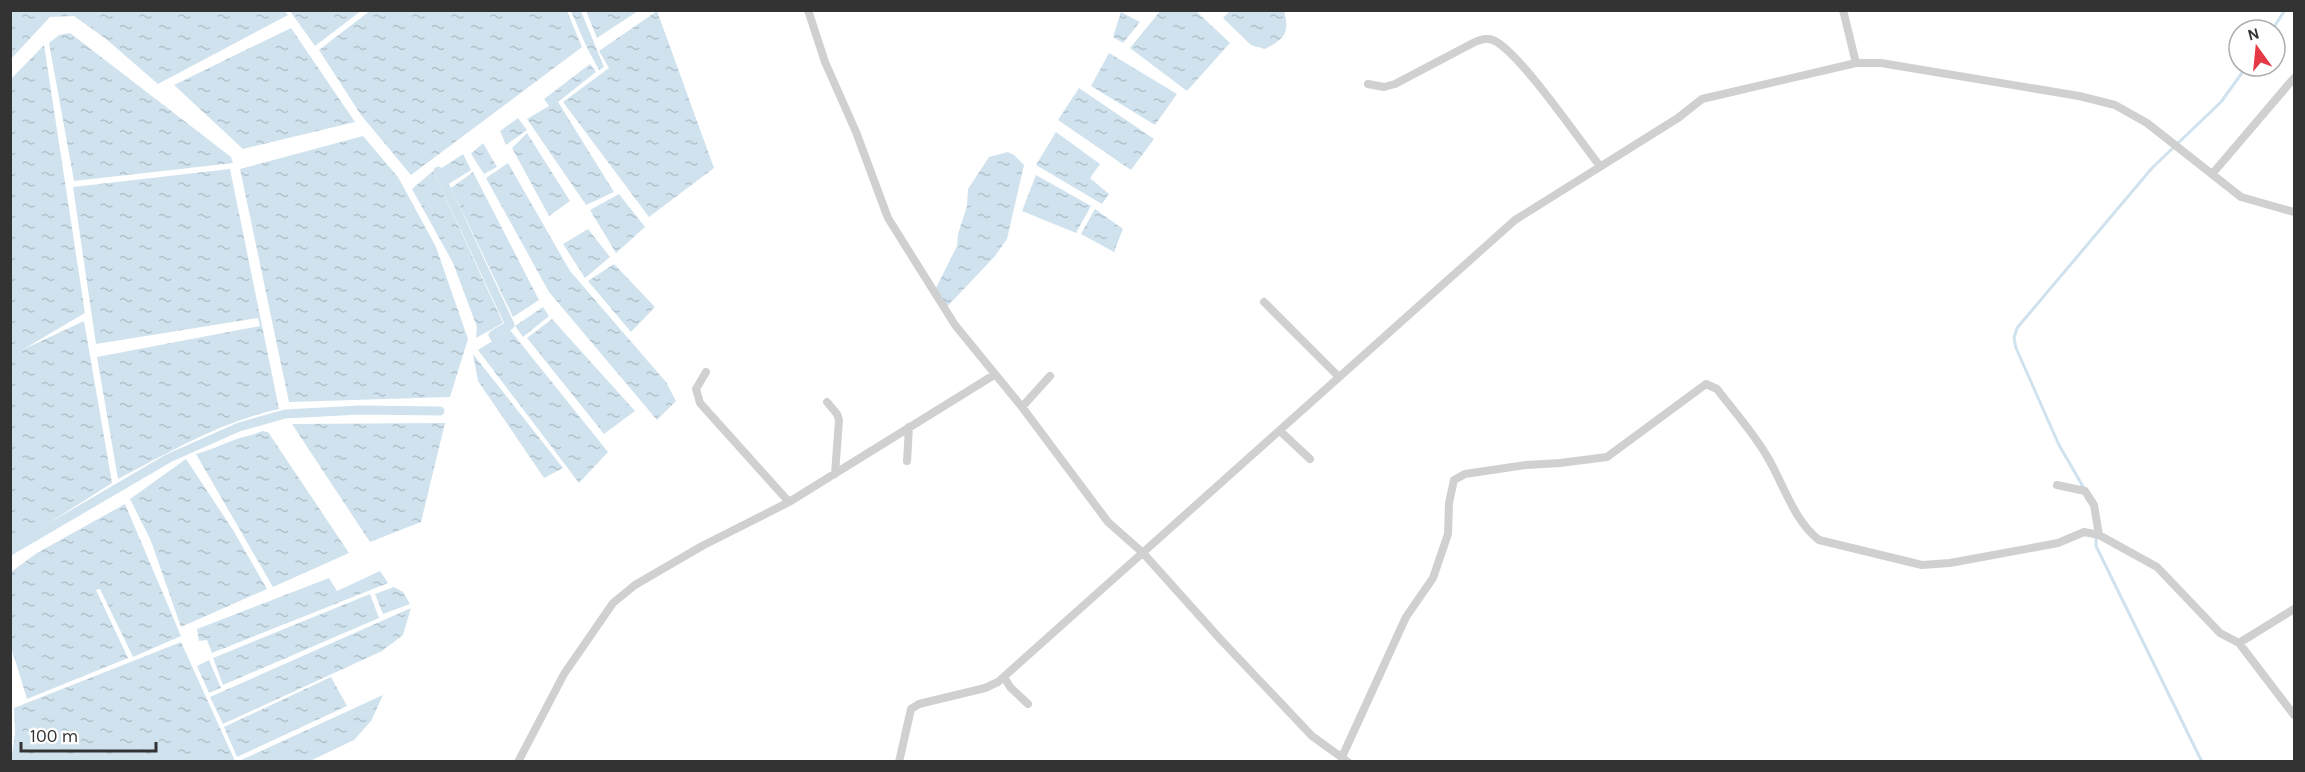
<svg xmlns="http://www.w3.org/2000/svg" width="2305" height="772" font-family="Karla,sans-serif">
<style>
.water{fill:url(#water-ripples)}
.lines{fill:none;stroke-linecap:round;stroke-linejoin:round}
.stream{stroke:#cfe2ee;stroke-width:3}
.canal{stroke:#cfe2ee;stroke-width:9}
.street{stroke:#d0d0d0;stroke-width:8}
</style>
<defs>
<pattern id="water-ripples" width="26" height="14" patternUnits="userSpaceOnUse" patternTransform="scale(1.5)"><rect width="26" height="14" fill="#cfe2ee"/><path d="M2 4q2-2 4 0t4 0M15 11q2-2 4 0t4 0" fill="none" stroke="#b2c2cd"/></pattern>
</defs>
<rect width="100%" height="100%" fill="#fff"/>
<path class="water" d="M 371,10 L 567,11 L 582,47 L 411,175 L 361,115 L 319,50 Z
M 1161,10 L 1196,11 L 1230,43 L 1187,91 L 1130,48 Z
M 1231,10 L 1284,11 C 1290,33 1285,38 1265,49 L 1251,45 L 1223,18 Z
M 285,11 L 288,15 L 158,84 L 106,39 L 74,16 L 50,17 L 11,59 L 11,11 Z
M 290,11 L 361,11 L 315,46 Z
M 571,11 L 581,11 L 604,67 L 599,70 L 587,48 Z
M 586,11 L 638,11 L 597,38 Z
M 657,11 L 714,168 L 649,217 L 563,102 L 609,68 L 599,51 Z
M 1121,12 L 1140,22 L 1123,43 L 1113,37 Z
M 291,28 L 355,122 L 243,149 L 174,85 Z
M 70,33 L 231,157 L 233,163 L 74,181 L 49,43 L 59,35 Z
M 44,45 L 85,313 L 22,350 L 84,321 L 112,483 L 11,547 L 10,358 L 15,355 L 11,357 L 11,79 Z
M 1109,53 L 1177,94 L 1155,125 L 1091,86 Z
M 590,64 L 596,72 L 558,102 L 614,192 L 586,205 L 527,119 L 549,106 L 544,99 Z
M 1079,88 L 1154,139 L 1131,170 L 1058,120 Z
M 518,118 L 527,130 L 506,145 L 500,131 Z
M 1056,132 L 1100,164 L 1090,178 L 1109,194 L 1102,204 L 1036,165 Z
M 527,133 L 570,201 L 549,216 L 512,148 Z
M 363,136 L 398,177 L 436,247 L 468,339 L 450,397 L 289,402 L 240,169 Z
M 483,143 L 497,167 L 484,174 L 471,154 Z
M 1008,152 L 1014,155 L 1024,165 L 1007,239 L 995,256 L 945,309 L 936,288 L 957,246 L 958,234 L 967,206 L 968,189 L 989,157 Z
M 463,154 L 471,170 L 447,185 L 440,169 Z
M 508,163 L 570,271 L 666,382 L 676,401 L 657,420 L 549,292 L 486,178 Z
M 230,169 L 279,409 C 222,421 169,452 118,479 L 97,357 L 260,326 L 258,318 L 96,344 L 73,187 Z
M 433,171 L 503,323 L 476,338 L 477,327 L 453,263 L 412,189 Z
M 473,172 L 539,300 L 513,317 L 451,188 Z
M 1036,175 L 1091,206 L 1076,233 L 1022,211 Z
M 619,194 L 645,227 L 616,253 L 590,210 Z
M 1095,209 L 1123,229 L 1114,252 L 1081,234 Z
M 588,229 L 610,257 L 585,278 L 563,244 Z
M 614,264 L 655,307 L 631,332 L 588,281 Z
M 543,307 L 549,316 L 523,337 L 515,326 Z
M 552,319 L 635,411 L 604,434 L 527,338 Z
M 510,330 L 608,452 L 579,483 L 478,350 Z
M 473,354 L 563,468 L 544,478 L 478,381 Z
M 445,423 L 421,522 L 370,542 L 292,424 Z
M 262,431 L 268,432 L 349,553 L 273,587 L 196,454 C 210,450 221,445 234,440 C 244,436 252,436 262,431 Z
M 186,459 L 233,530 L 267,589 L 181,627 L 151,541 L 130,499 Z
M 125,504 L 181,636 L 133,657 L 100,589 L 96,590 L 128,658 L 27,699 L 11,647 L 11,572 L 37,553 Z
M 380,571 L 388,583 L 212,653 L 207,640 L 199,641 L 197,629 L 329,578 L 337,591 Z
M 394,587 L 403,592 L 410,604 L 383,614 L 375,594 Z
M 370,594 L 379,618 L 223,685 L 213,658 Z
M 411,608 L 403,635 L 382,651 L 223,724 L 210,697 Z
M 181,642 L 235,761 L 11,761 L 15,734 L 14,708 Z
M 209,660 L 221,688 L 209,693 L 197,666 Z
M 331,677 L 347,706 L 237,757 L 224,727 Z
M 383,695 L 371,721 L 354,740 L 310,761 L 239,761 Z"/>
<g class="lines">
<path class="stream" d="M 2272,30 L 2285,10
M 2085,490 L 2059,445 L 2016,348 L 2014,338 L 2017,328 L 2152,168 L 2221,102 L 2247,66
M 2096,536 L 2096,546 L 2202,762"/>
<path class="canal" d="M 438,171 L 510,325 L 493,335 L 502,348
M 10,551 L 169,458 L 239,427 L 285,414 L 360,410 L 440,411"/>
<path class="street" d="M 808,10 L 825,62 L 856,132 L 888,218 L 955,325 L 1022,407 L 1108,522 L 1143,553 L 1222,641 L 1312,736 L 1348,762
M 1843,10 L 1856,63
M 1368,84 L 1384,87 L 1395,84 L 1471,44 C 1478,40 1485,37 1493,40 C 1519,51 1579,140 1600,166
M 2213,173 L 2294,78
M 1264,302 L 1339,377
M 706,372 L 696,389 L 700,403 L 789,502
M 827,402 L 837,414 L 839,420 L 835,474
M 1022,407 L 1050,376
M 1280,431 L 1310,459
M 907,461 L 909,427
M 2057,485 L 2085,491 L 2094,505 L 2099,535
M 2239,643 L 2294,609
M 1004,677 L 1010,687 L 1028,704
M 1342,757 L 1406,617 L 1433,578 L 1448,534 L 1449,503 L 1454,480 L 1465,474 L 1526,465 L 1560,463 L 1607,457 L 1706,384 L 1717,389 C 1733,410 1751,430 1765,453 C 1783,481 1792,519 1819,540 L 1922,565 L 1950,563 L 2058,543 L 2084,532 L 2099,535 L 2157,567 L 2220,633 L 2239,643 L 2294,715
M 518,762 L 564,674 L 613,603 L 635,585 L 702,546 L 789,502 L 994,375
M 899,762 L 911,709 L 919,704 L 985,688 L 998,682 L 1515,220 L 1678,118 L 1702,99 L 1856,63 L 1881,63 L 2079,96 L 2115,105 L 2147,123 L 2241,197 L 2294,212"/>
</g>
<rect width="2305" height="772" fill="none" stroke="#333333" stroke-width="24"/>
<g transform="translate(2257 48) rotate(345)"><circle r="28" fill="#ffffff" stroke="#adadad" stroke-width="1.5"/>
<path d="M0-4.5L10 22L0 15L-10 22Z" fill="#e63946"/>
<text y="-9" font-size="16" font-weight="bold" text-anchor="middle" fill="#333333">N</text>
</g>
<path d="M21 742v9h135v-9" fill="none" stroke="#333333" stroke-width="3"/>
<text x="30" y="742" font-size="18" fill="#333333" stroke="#ffffff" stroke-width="4.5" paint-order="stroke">100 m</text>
</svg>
